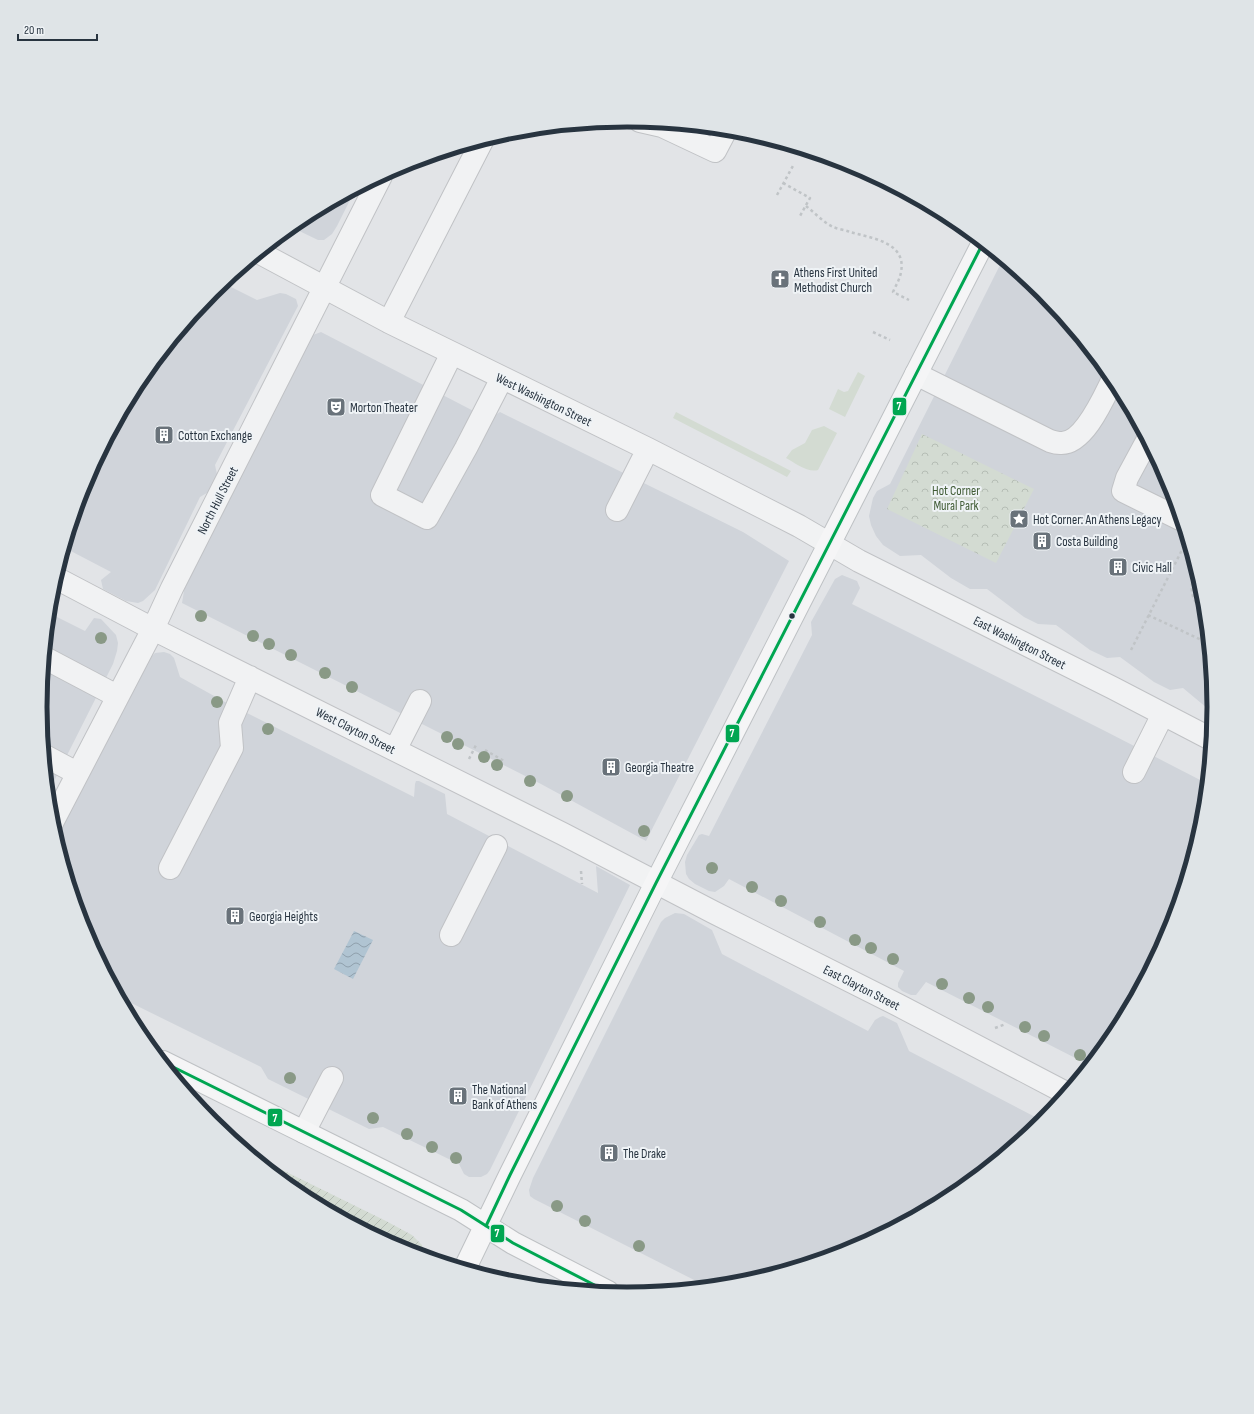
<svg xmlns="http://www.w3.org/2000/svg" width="1254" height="1414" font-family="'Sofia Sans Condensed',sans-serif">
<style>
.built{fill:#d0d4da}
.grass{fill:#d3dbd2}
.park{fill:url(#park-crowns)}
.garden{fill:url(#garden-furrows)}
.water{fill:url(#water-waves)}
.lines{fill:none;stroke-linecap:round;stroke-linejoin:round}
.minor-casing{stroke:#c0c2c5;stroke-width:24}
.major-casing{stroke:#bec1c4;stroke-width:24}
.path{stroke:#c0c4c7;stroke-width:2.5;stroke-dasharray:3 3;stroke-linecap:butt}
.minor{stroke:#f1f2f3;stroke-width:22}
.major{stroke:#f5f5f6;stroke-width:22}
.bus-1-casing{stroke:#eff3f6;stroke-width:6}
.bus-1{stroke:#00a651;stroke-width:3}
.tree{fill:#899986}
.bus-dot{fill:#283440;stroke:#eff3f6;stroke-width:1.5}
.labels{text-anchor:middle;stroke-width:4;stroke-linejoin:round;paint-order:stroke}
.poi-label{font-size:13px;fill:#283440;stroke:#eff3f6;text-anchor:start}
.street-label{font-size:13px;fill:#283440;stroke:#eff3f6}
.park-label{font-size:13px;fill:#415c36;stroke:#eff3f6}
.rim{fill:none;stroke:#283440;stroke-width:5}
.line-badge{stroke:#eff3f6;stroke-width:1.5}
.badge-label{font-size:11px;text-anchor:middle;font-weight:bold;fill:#fff}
</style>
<defs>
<pattern id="park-crowns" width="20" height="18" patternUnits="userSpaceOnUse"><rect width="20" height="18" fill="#d3dbd2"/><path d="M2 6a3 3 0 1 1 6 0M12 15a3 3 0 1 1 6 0" fill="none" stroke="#b5bdb5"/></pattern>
<pattern id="garden-furrows" width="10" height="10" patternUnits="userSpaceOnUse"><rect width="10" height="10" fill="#d3dbd2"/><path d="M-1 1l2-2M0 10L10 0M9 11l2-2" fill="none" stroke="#b5bdb5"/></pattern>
<pattern id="water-waves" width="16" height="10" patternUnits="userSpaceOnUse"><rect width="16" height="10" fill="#b0c4d2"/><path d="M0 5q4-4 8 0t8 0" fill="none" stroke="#8fa0ac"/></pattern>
</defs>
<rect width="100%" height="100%" fill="#e2e4e7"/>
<path class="built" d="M 355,190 L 337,226 L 332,234 L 324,240 L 318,240 L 291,227 L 301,219 Z
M 1004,260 L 1042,292 L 1115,381 L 1169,483 L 1203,593 L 1214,707 L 1213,713 L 1183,688 L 1170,690 L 1154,682 L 1120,657 L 1107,658 L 1090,650 L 1056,625 L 1038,624 L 1024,617 L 987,589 L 970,589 L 951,578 L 921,555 L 900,556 L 883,545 L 876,536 L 871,525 L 869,516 L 873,498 L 877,491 L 890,484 L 999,267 Z
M 223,283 L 257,300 L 280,293 L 286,294 L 296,299 L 298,306 L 215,465 L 218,479 L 212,490 L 200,497 L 155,590 L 143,601 L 138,603 L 126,601 L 103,589 L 101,580 L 111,572 L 65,548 L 85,482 L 139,381 L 212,292 Z
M 321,332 L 489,419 L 500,412 L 743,532 L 789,561 L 646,841 L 541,784 L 182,603 L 185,585 L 304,352 L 313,335 Z
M 842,575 L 857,581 L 860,588 L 852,604 L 1105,731 L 1206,783 L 1203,822 L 1169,932 L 1115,1033 L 1089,1065 L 926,982 L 916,995 L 911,995 L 902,991 L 898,987 L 898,983 L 904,971 L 729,879 L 724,886 L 715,892 L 709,891 L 695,884 L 689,879 L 686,874 L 685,862 L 687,855 L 699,835 L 702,834 L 709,836 L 812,635 L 811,622 L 835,579 Z
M 49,613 L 85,631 L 94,618 L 101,619 L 116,635 L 118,643 L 117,651 L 113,664 L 48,793 L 40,707 Z
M 164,652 L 170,654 L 174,658 L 180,677 L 225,702 L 414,797 L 415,784 L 416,781 L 419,781 L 445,794 L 447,814 L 598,893 L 596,866 L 630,885 L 490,1170 L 487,1174 L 481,1177 L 469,1177 L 464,1174 L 459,1164 L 383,1127 L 369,1129 L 268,1079 L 261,1067 L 119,997 L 85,931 L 56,838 L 151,657 L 155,653 Z
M 675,913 L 684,914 L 712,930 L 722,954 L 868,1031 L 875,1020 L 880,1017 L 883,1016 L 897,1023 L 909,1051 L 1043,1121 L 953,1195 L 851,1249 L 741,1283 L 706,1286 L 534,1199 L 530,1196 L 529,1190 L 533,1178 L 661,922 L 665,918 Z"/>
<path class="grass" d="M 858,372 L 865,376 L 845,417 L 829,409 L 838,389 L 844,392 L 848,391 Z
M 676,412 L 791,471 L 787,477 L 673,418 Z
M 824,426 L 837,433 L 818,470 C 808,473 795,463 786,458 L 792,450 L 805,443 L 812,430 Z"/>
<path class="park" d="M 922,434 L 1034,489 L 996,563 L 887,509 Z"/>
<path class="garden" d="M 250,1154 L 386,1221 L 412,1235 L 422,1245 L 425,1256 L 402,1249 L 365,1229 L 365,1228 L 301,1195 Z"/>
<path class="water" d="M 354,931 L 373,940 L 353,979 L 334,969 Z"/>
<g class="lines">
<defs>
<path id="minor" d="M 640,121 L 662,126 L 715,151 L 726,130
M 260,253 L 389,322 L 648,449 L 799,526 L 859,561 L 1113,688 L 1211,739
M 389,322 L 482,141
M 452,353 L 382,495 L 427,518 L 466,448 L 502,378
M 916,374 L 1050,441 C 1053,442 1057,443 1060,443 C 1084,445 1104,397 1113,379
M 1147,441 L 1127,478 L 1123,491 L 1180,519
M 617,510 L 648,449
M 56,578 L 153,629 L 563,834 L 713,912 L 898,1005 L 1066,1093
M 45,658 L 117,696
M 395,750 L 420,701
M 45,756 L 77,773
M 1134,772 L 1163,714
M 52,823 L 153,629 L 172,588 L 381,176
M 170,868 L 232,748 L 230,723 L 250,677
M 451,935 L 496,846
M 304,1132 L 332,1078"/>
<path id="major" d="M 163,1062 L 461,1210 L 513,1243 L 608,1292
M 465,1268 L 510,1175 L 656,883 L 983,243"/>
</defs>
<use href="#minor" class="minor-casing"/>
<use href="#major" class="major-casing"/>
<path class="path" d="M 783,183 L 810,198 L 800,216
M 777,195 L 794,164
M 806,206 C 815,213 823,222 833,227 C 838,229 845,230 850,232 C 871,238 907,242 901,272 C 900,279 896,285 893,292 L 909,300
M 873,332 L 890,340
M 1196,571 C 1188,589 1191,600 1205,613
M 1148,615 L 1208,643
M 1131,650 L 1182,550
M 485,750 L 504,761
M 469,759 L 476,745
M 581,871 L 582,884
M 995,1028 L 1006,1024"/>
<use href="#minor" class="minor"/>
<use href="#major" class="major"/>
<defs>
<path id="bus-1" d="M 163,1062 L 461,1210 L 513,1243 L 608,1292
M 486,1226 L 510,1175 L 656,883 L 983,243"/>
</defs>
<use href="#bus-1" class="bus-1-casing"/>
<use href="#bus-1" class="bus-1"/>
</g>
<g class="tree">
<circle cx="201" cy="616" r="6"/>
<circle cx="253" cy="636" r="6"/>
<circle cx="101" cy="638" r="6"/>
<circle cx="269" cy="644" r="6"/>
<circle cx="291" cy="655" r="6"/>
<circle cx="325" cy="673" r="6"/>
<circle cx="352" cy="687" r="6"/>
<circle cx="217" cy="702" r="6"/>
<circle cx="268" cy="729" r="6"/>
<circle cx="447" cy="737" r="6"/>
<circle cx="458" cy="744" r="6"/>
<circle cx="484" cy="757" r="6"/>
<circle cx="497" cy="765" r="6"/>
<circle cx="530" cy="781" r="6"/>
<circle cx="567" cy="796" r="6"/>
<circle cx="644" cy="831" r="6"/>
<circle cx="712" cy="868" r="6"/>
<circle cx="752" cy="887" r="6"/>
<circle cx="781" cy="901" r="6"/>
<circle cx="820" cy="922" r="6"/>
<circle cx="855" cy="940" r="6"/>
<circle cx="871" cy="948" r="6"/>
<circle cx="893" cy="959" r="6"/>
<circle cx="942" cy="984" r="6"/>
<circle cx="969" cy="998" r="6"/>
<circle cx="988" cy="1007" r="6"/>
<circle cx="1025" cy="1027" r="6"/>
<circle cx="1044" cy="1036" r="6"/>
<circle cx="1080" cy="1055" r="6"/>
<circle cx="290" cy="1078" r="6"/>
<circle cx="373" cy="1118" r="6"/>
<circle cx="407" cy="1134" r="6"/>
<circle cx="432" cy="1147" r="6"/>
<circle cx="456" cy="1158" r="6"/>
<circle cx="557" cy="1206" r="6"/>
<circle cx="585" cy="1221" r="6"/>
<circle cx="639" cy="1246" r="6"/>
</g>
<defs>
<symbol id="church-square" viewBox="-11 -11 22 22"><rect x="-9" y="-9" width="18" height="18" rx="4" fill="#69727a" stroke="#eff3f6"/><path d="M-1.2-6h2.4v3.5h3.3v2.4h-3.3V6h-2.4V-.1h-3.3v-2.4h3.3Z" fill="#fff"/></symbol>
<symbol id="theatre-square" viewBox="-11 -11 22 22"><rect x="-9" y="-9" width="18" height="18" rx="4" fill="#69727a" stroke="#eff3f6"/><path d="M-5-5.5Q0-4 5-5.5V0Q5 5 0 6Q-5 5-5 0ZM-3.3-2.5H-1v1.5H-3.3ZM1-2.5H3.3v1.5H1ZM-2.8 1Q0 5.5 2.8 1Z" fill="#fff"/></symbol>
<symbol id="building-square" viewBox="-11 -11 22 22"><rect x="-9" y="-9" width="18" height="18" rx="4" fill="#69727a" stroke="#eff3f6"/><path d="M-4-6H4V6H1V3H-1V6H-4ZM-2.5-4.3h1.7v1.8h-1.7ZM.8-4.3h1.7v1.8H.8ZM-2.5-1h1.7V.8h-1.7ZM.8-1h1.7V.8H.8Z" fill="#fff"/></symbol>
<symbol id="sight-square" viewBox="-11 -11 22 22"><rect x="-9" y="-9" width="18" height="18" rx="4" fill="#69727a" stroke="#eff3f6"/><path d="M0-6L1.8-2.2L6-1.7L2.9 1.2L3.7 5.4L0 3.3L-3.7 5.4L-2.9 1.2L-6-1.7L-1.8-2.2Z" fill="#fff"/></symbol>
</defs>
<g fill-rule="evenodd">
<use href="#church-square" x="769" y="268" width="22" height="22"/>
<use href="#theatre-square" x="325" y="396" width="22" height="22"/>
<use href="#building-square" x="153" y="424" width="22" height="22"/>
<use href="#sight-square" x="1008" y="508" width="22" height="22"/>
<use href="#building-square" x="1031" y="530" width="22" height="22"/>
<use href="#building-square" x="1107" y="556" width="22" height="22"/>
<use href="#building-square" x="600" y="756" width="22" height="22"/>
<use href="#building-square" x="224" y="905" width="22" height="22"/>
<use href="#building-square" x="447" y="1085" width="22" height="22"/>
<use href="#building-square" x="598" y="1142" width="22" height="22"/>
</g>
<circle class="bus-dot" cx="792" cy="616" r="3.5"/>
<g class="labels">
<g class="poi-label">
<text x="794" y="277">Athens First United<tspan x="794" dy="15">Methodist Church</tspan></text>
<text x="350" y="412">Morton Theater</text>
<text x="178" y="440">Cotton Exchange</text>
<text x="1033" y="524">Hot Corner: An Athens Legacy</text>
<text x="1056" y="546">Costa Building</text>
<text x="1132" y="572">Civic Hall</text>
<text x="625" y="772">Georgia Theatre</text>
<text x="249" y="921">Georgia Heights</text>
<text x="472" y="1094">The National<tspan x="472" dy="15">Bank of Athens</tspan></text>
<text x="623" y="1158">The Drake</text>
</g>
<g class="street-label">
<text transform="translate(544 399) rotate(26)" y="5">West Washington Street</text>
<text transform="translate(217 500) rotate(-63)" y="5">North Hull Street</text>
<text transform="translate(1020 642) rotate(27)" y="5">East Washington Street</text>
<text transform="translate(356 730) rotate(27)" y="5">West Clayton Street</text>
<text transform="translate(862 987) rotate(27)" y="5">East Clayton Street</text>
</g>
<g class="park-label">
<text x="956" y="495">Hot Corner<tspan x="956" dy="15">Mural Park</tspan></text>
</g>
</g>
<path d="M0 0H1254V1414H0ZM47 707a580 580 0 1 1 1160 0a580 580 0 1 1-1160 0Z" fill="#dfe4e7" fill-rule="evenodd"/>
<path class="rim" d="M47 707a580 580 0 1 1 1160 0a580 580 0 1 1-1160 0Z"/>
<g class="line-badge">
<rect x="892" y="397" width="15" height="19" rx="4" fill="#00a651"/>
<rect x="725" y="724" width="15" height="19" rx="4" fill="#00a651"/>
<rect x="267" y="1108" width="16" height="19" rx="4" fill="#00a651"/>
<rect x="490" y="1224" width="15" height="19" rx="4" fill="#00a651"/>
</g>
<g class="badge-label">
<text x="899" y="410">7</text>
<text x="732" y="737">7</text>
<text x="275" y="1122">7</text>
<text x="497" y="1237">7</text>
</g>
<path d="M18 34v6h79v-6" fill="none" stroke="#283440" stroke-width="2"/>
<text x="24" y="34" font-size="12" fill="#283440" stroke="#eff3f6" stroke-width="3" paint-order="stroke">20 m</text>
</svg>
